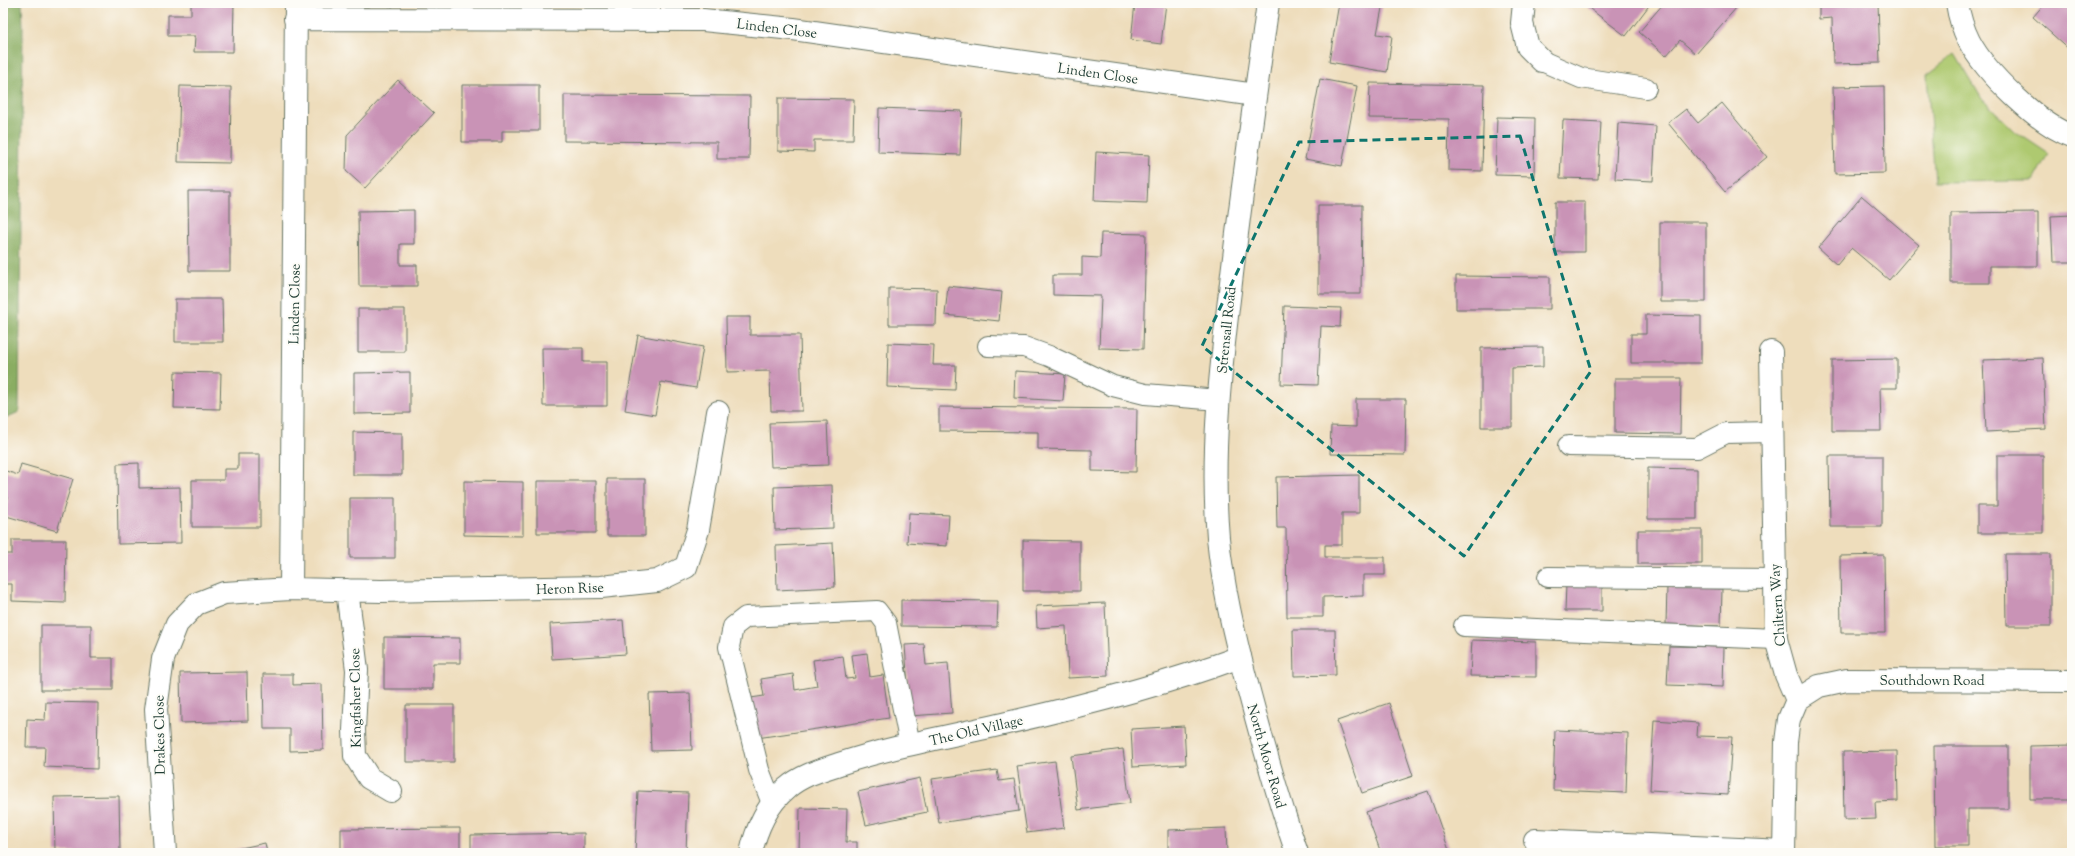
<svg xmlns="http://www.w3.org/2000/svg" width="2075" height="856" font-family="'Sorts Mill Goudy',serif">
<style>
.green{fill:#aec96f;stroke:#668352}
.forest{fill:#8aad62;stroke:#54754b}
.building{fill:#c993b6}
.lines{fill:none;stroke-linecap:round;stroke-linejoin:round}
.service-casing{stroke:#677564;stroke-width:22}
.minor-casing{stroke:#677564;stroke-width:24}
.tertiary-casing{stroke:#677564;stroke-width:24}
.service{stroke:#fff;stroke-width:20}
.minor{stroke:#fff;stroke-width:22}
.tertiary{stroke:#fff;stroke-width:22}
.marked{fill:none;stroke:#0f766e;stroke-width:3;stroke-dasharray:8 5;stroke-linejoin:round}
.labels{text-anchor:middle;stroke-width:4;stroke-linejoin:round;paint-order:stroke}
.street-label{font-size:14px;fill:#1f3d34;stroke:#fdfcf7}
</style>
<rect width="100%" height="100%" fill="#fdfcf7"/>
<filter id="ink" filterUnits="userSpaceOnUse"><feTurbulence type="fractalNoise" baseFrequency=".025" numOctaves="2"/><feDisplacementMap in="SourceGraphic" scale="8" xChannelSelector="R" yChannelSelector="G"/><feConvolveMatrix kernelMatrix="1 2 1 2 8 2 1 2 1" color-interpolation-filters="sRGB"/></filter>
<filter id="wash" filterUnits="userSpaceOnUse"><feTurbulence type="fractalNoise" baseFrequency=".012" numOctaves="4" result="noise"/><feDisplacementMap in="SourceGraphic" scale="16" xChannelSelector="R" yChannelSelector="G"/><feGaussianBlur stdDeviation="0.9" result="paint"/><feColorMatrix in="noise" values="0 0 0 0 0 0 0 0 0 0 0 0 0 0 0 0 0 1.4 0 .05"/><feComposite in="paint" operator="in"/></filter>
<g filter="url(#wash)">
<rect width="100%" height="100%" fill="#eeddbc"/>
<path class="green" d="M 1955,54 L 1982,99 L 2016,132 L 2049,154 L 2034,181 L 1935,182 L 1927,75 Z"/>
<path class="forest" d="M 3,3 L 22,3 L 23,26 L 19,412 L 3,419 Z"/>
<g id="blocks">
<path class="building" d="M 191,3 L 234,3 L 233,52 L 194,52 L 195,36 L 168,36 L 168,15 L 191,15 Z
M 1135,3 L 1166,3 L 1161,44 L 1131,40 Z
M 1339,3 L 1383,3 L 1377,34 L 1392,36 L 1387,72 L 1329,62 Z
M 1582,3 L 1651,3 L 1626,36 Z
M 1664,3 L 1731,3 L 1737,7 L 1696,54 L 1680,40 L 1666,56 L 1639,32 Z
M 1819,3 L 1878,3 L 1880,63 L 1833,64 L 1832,18 L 1819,19 Z
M 2045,3 L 2072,3 L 2072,52 L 2033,17 Z
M 1320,79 L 1357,86 L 1342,166 L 1305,159 Z
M 398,80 L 434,113 L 365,188 L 346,171 L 347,135 Z
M 1370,83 L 1484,85 L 1482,171 L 1448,170 L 1449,119 L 1369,118 Z
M 462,85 L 539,85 L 539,131 L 502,131 L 502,142 L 462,142 Z
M 180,86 L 231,87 L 230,163 L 178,162 Z
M 1884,86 L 1885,173 L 1835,174 L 1833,87 Z
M 564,95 L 750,96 L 749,159 L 717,159 L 717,142 L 564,141 Z
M 778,98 L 854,99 L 853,140 L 814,140 L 814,152 L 778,151 Z
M 1722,103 L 1767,157 L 1725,192 L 1668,123 L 1686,109 L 1698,123 Z
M 879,108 L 962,111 L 960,155 L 878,152 Z
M 1497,117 L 1535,118 L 1534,176 L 1495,175 Z
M 1563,120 L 1601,122 L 1598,179 L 1560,178 Z
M 1618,123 L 1656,126 L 1653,181 L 1615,179 Z
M 1096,152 L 1149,155 L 1147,203 L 1094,201 Z
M 188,191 L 230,191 L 230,271 L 189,271 Z
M 1862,196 L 1919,245 L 1889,280 L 1851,248 L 1837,265 L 1818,248 Z
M 1555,202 L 1585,202 L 1585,252 L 1555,252 Z
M 1318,205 L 1362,205 L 1361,294 L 1318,294 Z
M 414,210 L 414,244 L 400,244 L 400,265 L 417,265 L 417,286 L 359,286 L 358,211 Z
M 2038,212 L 2038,266 L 1990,266 L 1990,283 L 1951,283 L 1951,213 Z
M 2072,215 L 2072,262 L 2053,262 L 2051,216 Z
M 1660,222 L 1706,222 L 1706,302 L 1660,302 Z
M 1101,233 L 1146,234 L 1143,349 L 1099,348 L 1101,296 L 1053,295 L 1053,275 L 1082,275 L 1082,257 L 1100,258 Z
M 1456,276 L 1550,277 L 1550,309 L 1456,309 Z
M 948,286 L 1002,292 L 999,321 L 945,315 Z
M 889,288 L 937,289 L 936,325 L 889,325 Z
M 175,299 L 222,299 L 223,342 L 175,342 Z
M 1284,306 L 1341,308 L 1340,327 L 1321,326 L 1318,385 L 1281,384 Z
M 358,309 L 405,309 L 405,352 L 358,352 Z
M 1646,315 L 1701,316 L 1701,363 L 1631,363 L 1631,334 L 1646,334 Z
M 726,317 L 750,317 L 750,335 L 800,335 L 802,411 L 771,411 L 770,371 L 727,372 Z
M 638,335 L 703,347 L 696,388 L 661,382 L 655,415 L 625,410 Z
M 888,343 L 934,345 L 933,365 L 956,365 L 955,390 L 887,387 Z
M 1543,347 L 1543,367 L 1512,368 L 1512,427 L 1481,427 L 1481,348 Z
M 542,348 L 583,348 L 583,362 L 607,362 L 607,406 L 543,406 Z
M 2043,358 L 2046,429 L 1986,432 L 1983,360 Z
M 1897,359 L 1897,388 L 1880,388 L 1881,431 L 1832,431 L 1832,360 Z
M 1015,371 L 1065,374 L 1063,401 L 1014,398 Z
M 175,372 L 221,373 L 220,409 L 174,408 Z
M 410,372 L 410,413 L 354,414 L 354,373 Z
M 1615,378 L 1681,378 L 1680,434 L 1615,433 Z
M 1356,399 L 1406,399 L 1405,455 L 1330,454 L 1331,426 L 1356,427 Z
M 939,407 L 1137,409 L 1136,472 L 1092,471 L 1092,450 L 1038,449 L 1038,432 L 939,431 Z
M 827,421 L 829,465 L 771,467 L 769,423 Z
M 353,432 L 402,433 L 402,475 L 353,475 Z
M 238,454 L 260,454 L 260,527 L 192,527 L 192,480 L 224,480 L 224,469 L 238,469 Z
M 1997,455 L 2043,455 L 2043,533 L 1977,533 L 1977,506 L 1997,506 Z
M 1829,456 L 1882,456 L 1882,527 L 1830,527 Z
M 139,463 L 139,488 L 180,487 L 181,543 L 118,544 L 117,464 Z
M 21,464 L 73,479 L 57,531 L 3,515 L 8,498 L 3,496 L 3,470 L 18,475 Z
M 1648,468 L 1697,469 L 1697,519 L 1648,519 Z
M 1359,475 L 1359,513 L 1342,513 L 1342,545 L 1325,545 L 1325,557 L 1385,557 L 1385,575 L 1363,575 L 1363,596 L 1323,597 L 1323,617 L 1287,617 L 1286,528 L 1277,528 L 1276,477 Z
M 607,479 L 645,479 L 645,536 L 607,536 Z
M 464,481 L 523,482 L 523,536 L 464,535 Z
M 537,481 L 596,481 L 596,533 L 537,533 Z
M 832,485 L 833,528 L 775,530 L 774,487 Z
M 350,498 L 395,498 L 395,558 L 350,558 Z
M 909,513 L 949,515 L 947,546 L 907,543 Z
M 1638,530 L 1702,530 L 1702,564 L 1638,564 Z
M 12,540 L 66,540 L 65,603 L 12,601 L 12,584 L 3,584 L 3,554 L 12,554 Z
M 1023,540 L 1080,541 L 1080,591 L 1023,591 Z
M 833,543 L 835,587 L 777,590 L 776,546 Z
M 2005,554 L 2051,554 L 2051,626 L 2006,626 Z
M 1884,555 L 1885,633 L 1841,633 L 1840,556 Z
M 1566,584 L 1602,584 L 1602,611 L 1565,611 Z
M 1667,587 L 1722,589 L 1721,626 L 1666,624 Z
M 901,600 L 998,601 L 997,627 L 901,626 Z
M 1105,603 L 1108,676 L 1068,678 L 1066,626 L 1037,628 L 1036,606 Z
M 623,620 L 626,654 L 552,659 L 550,624 Z
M 41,625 L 91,625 L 91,658 L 113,658 L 113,690 L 41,690 Z
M 1293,630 L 1335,630 L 1336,675 L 1294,676 Z
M 384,637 L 460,638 L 460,663 L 433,663 L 433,689 L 384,689 Z
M 1472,640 L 1536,642 L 1536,677 L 1470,676 Z
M 924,644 L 926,665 L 948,663 L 952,713 L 910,716 L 905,645 Z
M 1669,646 L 1724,647 L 1723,687 L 1667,685 Z
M 867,653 L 870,677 L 883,675 L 889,718 L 757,738 L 751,698 L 764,696 L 761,679 L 793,674 L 795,690 L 817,686 L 813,660 L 843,656 L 846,679 L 855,678 L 852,655 Z
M 247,672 L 248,721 L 181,723 L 180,673 Z
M 263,674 L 293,674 L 293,685 L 322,684 L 323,750 L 290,751 L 290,729 L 264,729 Z
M 690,693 L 692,750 L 651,751 L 649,694 Z
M 46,702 L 98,703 L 97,769 L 44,767 L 45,747 L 26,747 L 27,719 L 45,720 Z
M 1389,703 L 1413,776 L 1362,793 L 1337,721 Z
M 406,705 L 454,705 L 454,762 L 406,762 Z
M 1654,720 L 1698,723 L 1697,736 L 1732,737 L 1728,795 L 1650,790 Z
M 1184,726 L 1186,764 L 1133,767 L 1131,729 Z
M 1555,730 L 1628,733 L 1626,793 L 1553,790 Z
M 2072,745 L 2072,799 L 2030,799 L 2030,746 Z
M 1934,746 L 2008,746 L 2008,809 L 1968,809 L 1968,846 L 1935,846 Z
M 1123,749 L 1130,803 L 1078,810 L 1071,756 Z
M 1897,751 L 1898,801 L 1875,802 L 1876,819 L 1844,820 L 1843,752 Z
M 1055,761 L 1064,828 L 1027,833 L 1017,766 Z
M 997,770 L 999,781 L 1014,779 L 1019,811 L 939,823 L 932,779 Z
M 920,778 L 927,812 L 866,825 L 858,792 Z
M 638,791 L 688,793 L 686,853 L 635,853 Z
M 1428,791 L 1450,853 L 1381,853 L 1366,812 Z
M 119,796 L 120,851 L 55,852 L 54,797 Z
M 800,808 L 847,809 L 846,842 L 857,842 L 857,853 L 799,853 Z
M 460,828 L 460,853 L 341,853 L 341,829 Z
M 1226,828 L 1227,853 L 1153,853 L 1168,851 L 1168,830 Z
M 584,833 L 584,853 L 471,853 L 471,835 Z
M 265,843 L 267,853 L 222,853 L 222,852 Z"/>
</g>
</g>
<g filter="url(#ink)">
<use href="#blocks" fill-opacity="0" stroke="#677564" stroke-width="1"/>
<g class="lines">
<defs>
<path id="service" d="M 1542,61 L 1581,78 L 1646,88
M 988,346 L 1024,347 L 1049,356 L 1113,386 L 1145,394 L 1219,400
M 1568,446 L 1697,448 L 1726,433 L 1771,432
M 1548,577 L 1774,579
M 1464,626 L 1776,639
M 772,803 L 759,770 L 729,647 L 733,627 L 746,617 L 877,611 L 886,623 L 910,745"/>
<path id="minor" d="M 1524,3 L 1522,23 L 1528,47 L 1542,61
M 1957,3 C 1959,16 1963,29 1969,41 C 1985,72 2039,125 2072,136
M 295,19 L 703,20 L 793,29 L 1255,95
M 1771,352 L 1776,639 L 1786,675 L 1797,700 L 1789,719 L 1786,742 L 1784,853
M 291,589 L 296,3
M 347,590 L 357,670 L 354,730 L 355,756 L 369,778 L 391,791
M 1797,700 L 1819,686 L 1847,680 L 2072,681
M 1535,840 L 1784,851
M 165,853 L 156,709 L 163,659 L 177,624 L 196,604 L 224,593 L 291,589 L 381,591 L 601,587 L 657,581 L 686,567 L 698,530 L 718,412
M 751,853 C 756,829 768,803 787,788 C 802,775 821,770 839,764 C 893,746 951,736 1007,723 C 1086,705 1164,685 1240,657"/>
<path id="tertiary" d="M 1268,3 C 1255,99 1241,195 1230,291 C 1220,373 1211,455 1218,538 C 1223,591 1236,644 1250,695 C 1264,748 1279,801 1297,853"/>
</defs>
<use href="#service" class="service-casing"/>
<use href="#minor" class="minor-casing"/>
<use href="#tertiary" class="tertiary-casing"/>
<use href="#service" class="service"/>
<use href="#minor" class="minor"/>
<use href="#tertiary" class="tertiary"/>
</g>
</g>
<path class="marked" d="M 1520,136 L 1591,371 L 1464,556 L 1202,346 L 1299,142 Z"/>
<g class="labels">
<g class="street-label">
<text transform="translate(777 28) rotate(7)" y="5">Linden Close</text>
<text transform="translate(1098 73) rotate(8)" y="5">Linden Close</text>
<text transform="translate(294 304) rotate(-89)" y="5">Linden Close</text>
<text transform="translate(1226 330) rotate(-84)" y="5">Strensall Road</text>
<text transform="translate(570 588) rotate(-2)" y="5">Heron Rise</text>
<text transform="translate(1777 605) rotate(-94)" y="5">Chiltern Way</text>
<text x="1932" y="685">Southdown Road</text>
<text transform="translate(355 698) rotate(-91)" y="5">Kingfisher Close</text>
<text transform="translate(976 730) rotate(-13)" y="5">The Old Village</text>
<text transform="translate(159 735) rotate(-91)" y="5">Drakes Close</text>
<text transform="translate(1267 756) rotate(74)" y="5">North Moor Road</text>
</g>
</g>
<rect width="2075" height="856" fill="none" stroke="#fdfcf7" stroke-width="16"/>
</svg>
